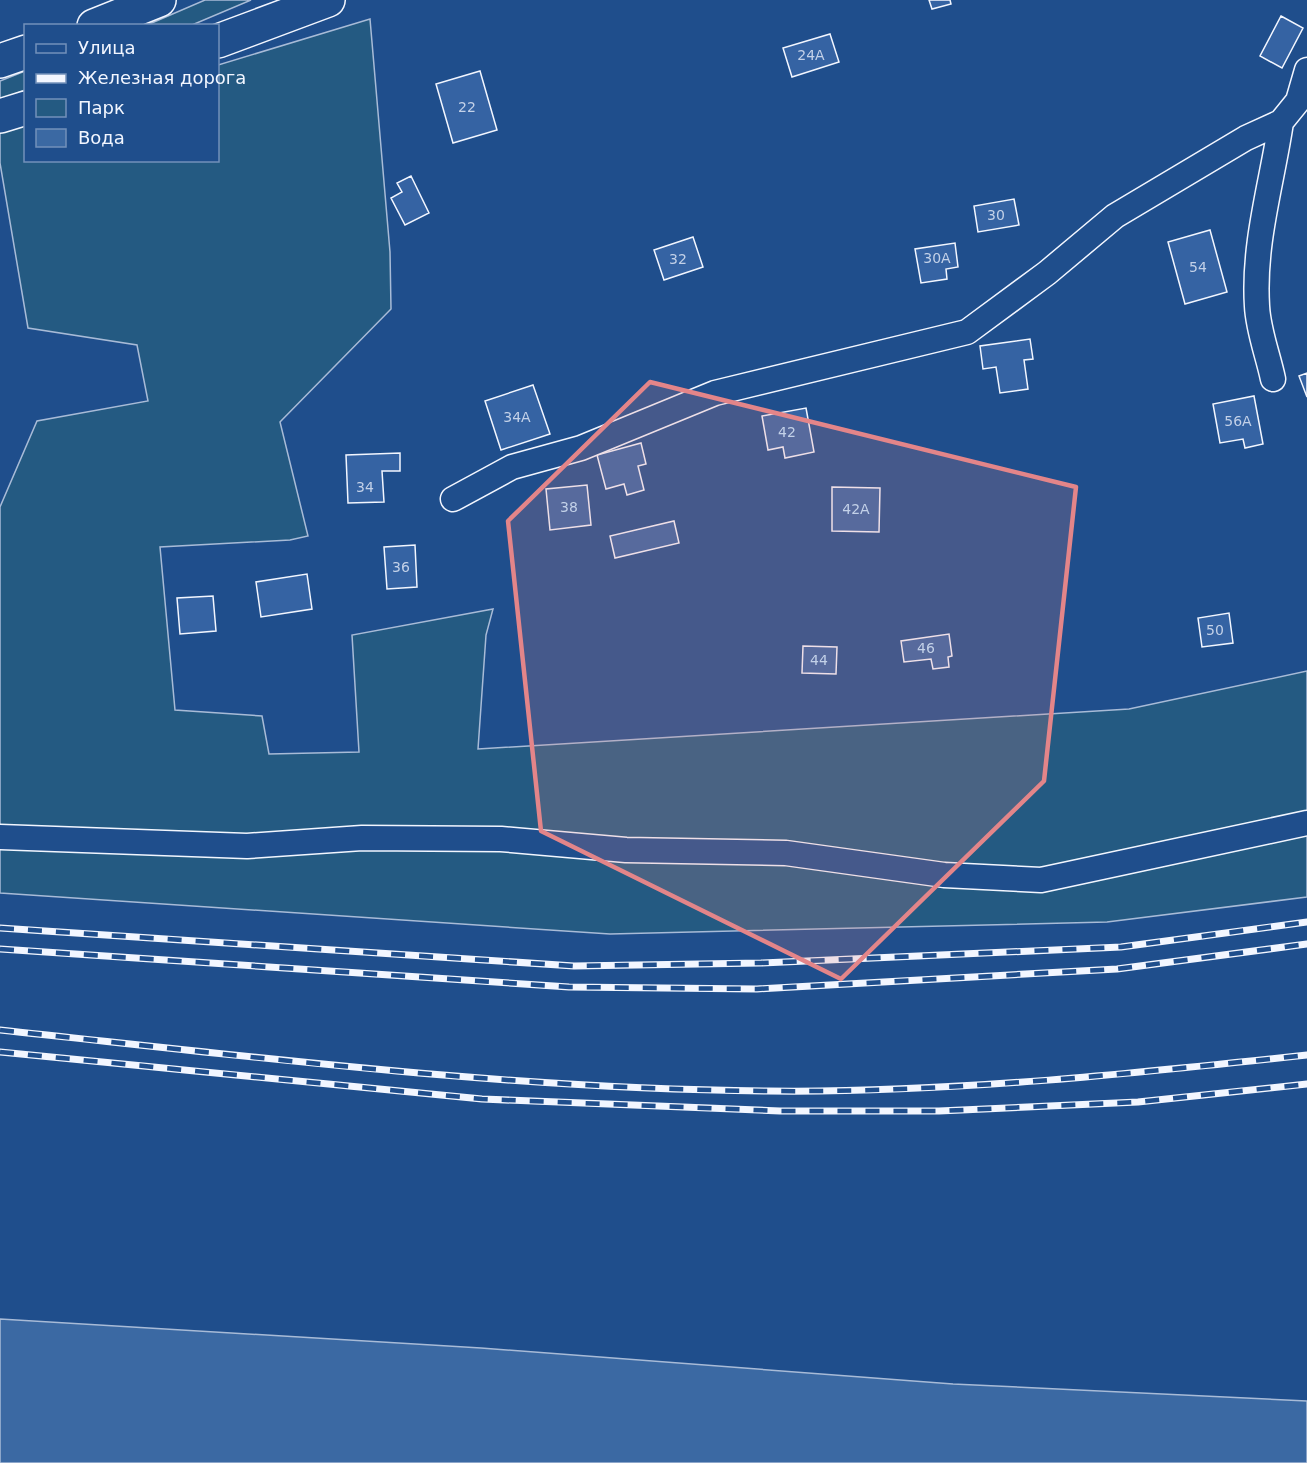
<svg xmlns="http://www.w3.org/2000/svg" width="1307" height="1463" font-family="'DejaVu Sans',sans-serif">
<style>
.green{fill:#245a82;stroke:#a8bbd7;stroke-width:1.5}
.water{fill:#3b69a3;stroke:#a8bbd7;stroke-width:1.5}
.building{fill:#3563a3;stroke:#f2f6ff;stroke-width:1.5}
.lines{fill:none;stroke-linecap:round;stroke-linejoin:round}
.street-casing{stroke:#f2f6ff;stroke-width:27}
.primary-casing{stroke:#f2f6ff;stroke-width:36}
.street{stroke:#1f4e8c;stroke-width:24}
.primary{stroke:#1f4e8c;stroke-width:33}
.rail-casing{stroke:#f2f6ff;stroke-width:7}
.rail{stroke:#1f4e8c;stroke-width:4.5;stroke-dasharray:14;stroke-linecap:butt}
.marked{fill:#e38589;fill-opacity:0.2;stroke:#e38589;stroke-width:4.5;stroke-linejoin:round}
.labels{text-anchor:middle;stroke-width:4.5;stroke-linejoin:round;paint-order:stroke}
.number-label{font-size:14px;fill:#c3d1e8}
</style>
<rect width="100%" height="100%" fill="#1f4e8c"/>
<path class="green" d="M 205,0 L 251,0 L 192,25 L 147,25 Z
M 370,19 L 390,252 L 391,309 L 280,422 L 308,536 L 290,540 L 160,547 L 175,710 L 262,716 L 269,754 L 359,752 L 352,635 L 493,609 L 486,635 L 478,749 L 1129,709 L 1307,671 L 1307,897 L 1107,922 L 610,934 L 0,893 L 0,507 L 37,421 L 148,401 L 137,345 L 28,328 L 0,163 L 0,131 L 25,123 L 26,160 L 218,160 L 218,65 Z
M 25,71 L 25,90 L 0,100 L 0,81 Z"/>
<path class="water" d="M 0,1319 L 481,1348 L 953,1384 L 1307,1401 L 1307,1463 L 0,1463 Z"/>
<path class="building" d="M 929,0 L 950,0 L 951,4 L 932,9 Z
M 1281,16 L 1303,28 L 1282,68 L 1260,56 Z
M 830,34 L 839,62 L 792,77 L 783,48 Z
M 480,71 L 497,130 L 453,143 L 436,84 Z
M 411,176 L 429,213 L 405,225 L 391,198 L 402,192 L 397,183 Z
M 1014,199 L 1019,225 L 978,232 L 974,206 Z
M 1210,230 L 1227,292 L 1185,304 L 1168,242 Z
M 693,237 L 703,267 L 664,280 L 654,250 Z
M 955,243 L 958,267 L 946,269 L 947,279 L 921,283 L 915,249 Z
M 1030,339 L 1033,359 L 1024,360 L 1028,389 L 1000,393 L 996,367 L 983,369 L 980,346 Z
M 1307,373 L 1307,397 L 1299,376 Z
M 533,385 L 550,434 L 501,450 L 485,401 Z
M 1254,396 L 1263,444 L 1245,448 L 1243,439 L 1220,443 L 1213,404 Z
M 806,408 L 814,452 L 785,458 L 783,447 L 768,450 L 762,416 Z
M 641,443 L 646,464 L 638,466 L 644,490 L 627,495 L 624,484 L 606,489 L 597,455 Z
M 400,453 L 400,471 L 382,471 L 384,502 L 348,503 L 346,455 Z
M 587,485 L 591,525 L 550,530 L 546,489 Z
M 832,487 L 880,488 L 879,532 L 832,531 Z
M 674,521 L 679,543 L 615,558 L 610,536 Z
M 415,545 L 417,587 L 387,589 L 384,547 Z
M 307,574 L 312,609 L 261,617 L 256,582 Z
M 213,596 L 216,631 L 180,634 L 177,598 Z
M 1229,613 L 1233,643 L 1202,647 L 1198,618 Z
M 949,634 L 952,656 L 948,657 L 949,667 L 933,669 L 931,659 L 904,662 L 901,641 Z
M 803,646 L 837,647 L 836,674 L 802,673 Z"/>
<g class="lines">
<defs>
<path id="street" d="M 1273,379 C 1268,355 1258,330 1257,306 C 1253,243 1272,183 1281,122
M 453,499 L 512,467 L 581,448 L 715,393 L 967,332 L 1047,273 L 1115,216 L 1246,138 L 1281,122 L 1298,101 L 1307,70
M 0,837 L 247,846 L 362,838 L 501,839 L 626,850 L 786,853 L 944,875 L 1041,880 L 1307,823"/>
<path id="primary" d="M 94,26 L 159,0
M 218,41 L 328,0
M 0,61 L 26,52
M 0,116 L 26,108"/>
</defs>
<use href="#street" class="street-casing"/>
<use href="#primary" class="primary-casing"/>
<use href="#street" class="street"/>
<use href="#primary" class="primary"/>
<defs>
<path id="rail" d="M 0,928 L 574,966 L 761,963 L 1121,947 L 1307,922
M 0,949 L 569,987 L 757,989 L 1117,969 L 1307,944
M 0,1030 C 255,1057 511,1089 768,1091 C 948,1093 1128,1074 1307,1055
M 0,1052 L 482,1099 L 780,1111 L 939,1111 L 1138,1102 L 1307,1084"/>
</defs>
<use href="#rail" class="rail-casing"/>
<use href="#rail" class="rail"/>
</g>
<path class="marked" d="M 650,382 L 1076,487 L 1044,781 L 841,979 L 541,831 L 508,521 Z"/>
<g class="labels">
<g class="number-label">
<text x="811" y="60">24А</text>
<text x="467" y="112">22</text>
<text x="996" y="220">30</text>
<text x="937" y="263">30А</text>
<text x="678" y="264">32</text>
<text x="1198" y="272">54</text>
<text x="517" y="422">34А</text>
<text x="1238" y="426">56А</text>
<text x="787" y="437">42</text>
<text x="365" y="492">34</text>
<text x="569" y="512">38</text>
<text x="856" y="514">42А</text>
<text x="401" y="572">36</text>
<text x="1215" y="635">50</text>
<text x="926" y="653">46</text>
<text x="819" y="665">44</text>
</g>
</g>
<rect x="24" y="24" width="195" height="138" fill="#1f4e8c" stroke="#7391ba" stroke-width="1.5"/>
<rect x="36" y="44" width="30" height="9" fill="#1f4e8c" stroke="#7391ba" stroke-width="1.5"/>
<text x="78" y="54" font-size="18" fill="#f2f6ff">Улица</text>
<rect x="36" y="74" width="30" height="9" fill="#f2f6ff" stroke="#7391ba" stroke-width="1.5"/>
<text x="78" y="84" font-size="18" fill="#f2f6ff">Железная дорога</text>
<rect x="36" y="99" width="30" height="18" fill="#245a82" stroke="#7391ba" stroke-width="1.5"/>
<text x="78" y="114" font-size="18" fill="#f2f6ff">Парк</text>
<rect x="36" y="129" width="30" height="18" fill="#3b69a3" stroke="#7391ba" stroke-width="1.5"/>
<text x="78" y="144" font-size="18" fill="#f2f6ff">Вода</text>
</svg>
